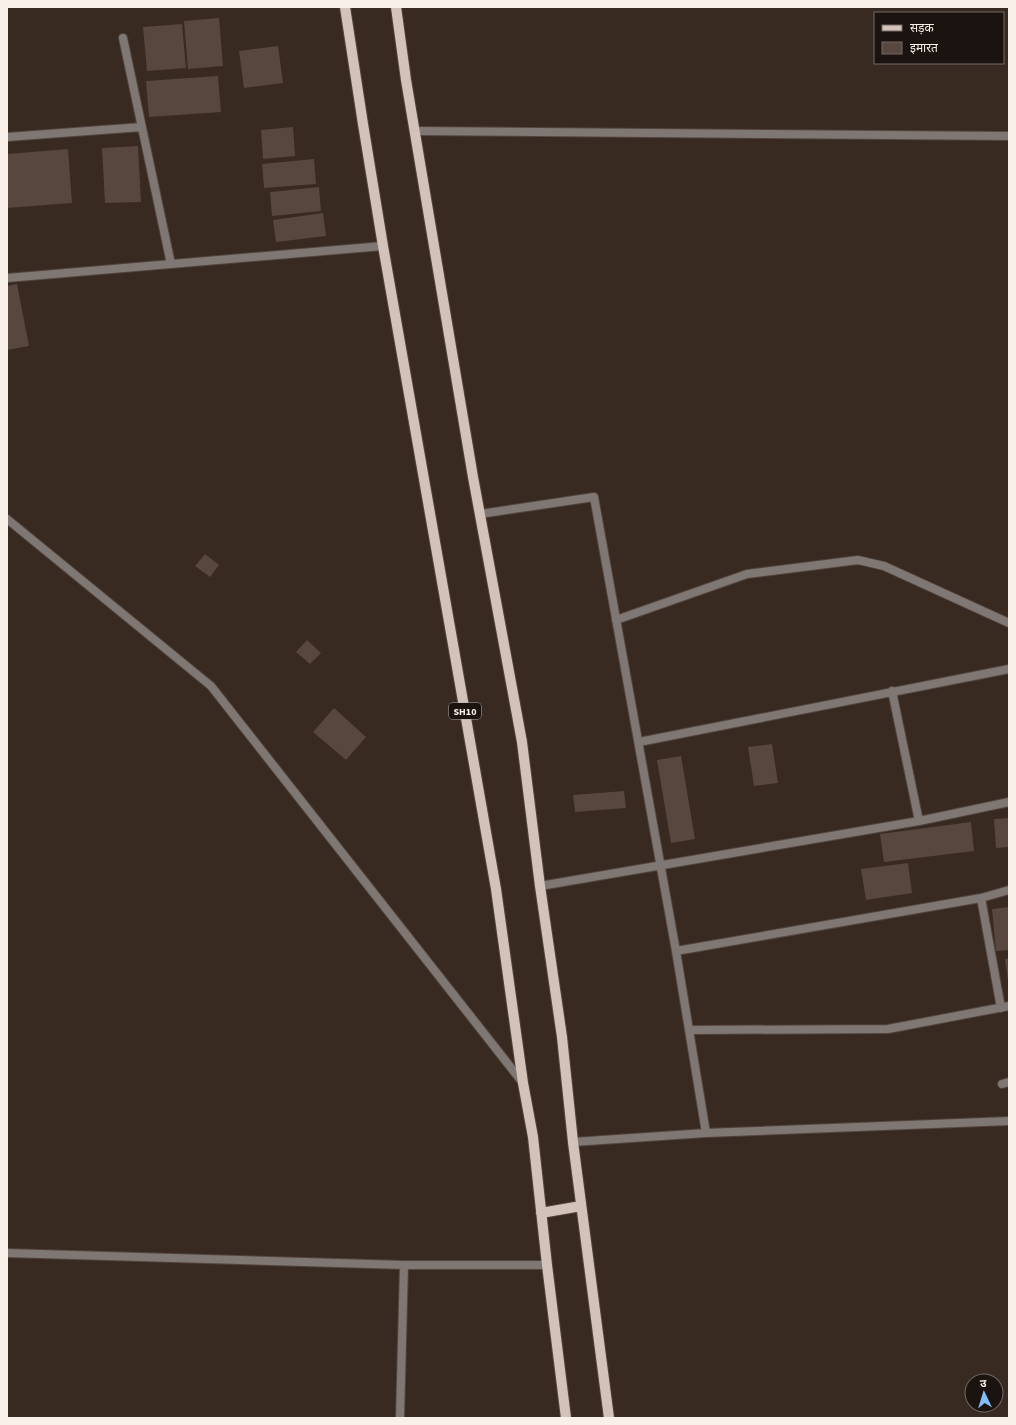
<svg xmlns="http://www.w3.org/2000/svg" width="1016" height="1425" font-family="'Source Sans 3','Noto Sans Devanagari',sans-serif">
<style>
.building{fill:#57473e}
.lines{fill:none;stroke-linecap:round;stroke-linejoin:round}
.lane-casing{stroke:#53453d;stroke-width:10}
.street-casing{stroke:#53453d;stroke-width:10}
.primary-casing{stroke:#53453d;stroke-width:12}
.lane{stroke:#7f7773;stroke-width:8}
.street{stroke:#7f7773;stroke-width:8}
.primary{stroke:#d3c2b9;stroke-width:10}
.labels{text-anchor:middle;stroke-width:4;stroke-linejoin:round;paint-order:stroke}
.shield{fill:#1a1310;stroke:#b7aea9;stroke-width:1}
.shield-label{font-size:10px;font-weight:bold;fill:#faf0ea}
</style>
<rect width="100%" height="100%" fill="#382921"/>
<path class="building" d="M 219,18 L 223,66 L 188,69 L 184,21 Z
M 182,24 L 186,68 L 147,71 L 143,27 Z
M 278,46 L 283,83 L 244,88 L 239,51 Z
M 218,76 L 221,112 L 149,117 L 146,81 Z
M 293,127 L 295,156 L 263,159 L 261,130 Z
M 138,146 L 141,202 L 105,203 L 102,148 Z
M 68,149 L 72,203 L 7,208 L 7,154 Z
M 314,159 L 316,184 L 264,188 L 262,164 Z
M 319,187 L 321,211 L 272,216 L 270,192 Z
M 323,213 L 326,236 L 276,242 L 273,220 Z
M 17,284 L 29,346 L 7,350 L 7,286 Z
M 205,554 L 219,565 L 210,577 L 195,566 Z
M 307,640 L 321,653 L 310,664 L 296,652 Z
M 334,708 L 366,737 L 346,760 L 313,732 Z
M 772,744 L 778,783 L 754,786 L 748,747 Z
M 681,756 L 695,839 L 671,843 L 657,760 Z
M 624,791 L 626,808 L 575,812 L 573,795 Z
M 1009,818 L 1009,847 L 996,848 L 994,819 Z
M 971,822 L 974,851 L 884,862 L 880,834 Z
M 908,863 L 912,893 L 866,900 L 861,869 Z
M 1009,907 L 1009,950 L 996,951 L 992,909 Z
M 1009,958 L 1009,981 L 1008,981 L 1005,959 Z"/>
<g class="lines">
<defs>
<path id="lane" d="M 7,1253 L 404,1265 L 547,1265
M 400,1418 L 404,1265"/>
<path id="street" d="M 123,38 L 171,264
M 415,131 L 1009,136
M 7,137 L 142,127
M 7,278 L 383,246
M 480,514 L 594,497 L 676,951 L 706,1133
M 7,519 L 211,686 L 523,1083
M 616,620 L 747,574 L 858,560 L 884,566 L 1009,623
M 892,691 L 919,821
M 639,742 L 1009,669
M 540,886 L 919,821 L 1009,802
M 981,898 L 1001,1008
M 676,951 L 981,898 L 1009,890
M 689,1030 L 888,1029 L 1009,1006
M 1002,1084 L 1009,1082
M 573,1142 L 706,1133 L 1009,1121"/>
<path id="primary" d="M 345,7 L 363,124 L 383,246 L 496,889 L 523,1083 L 533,1137 L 547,1265 L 566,1418
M 396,7 L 406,80 L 473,477 L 522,742 L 540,886 L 562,1037 L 573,1142 L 609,1418
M 541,1213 L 581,1206"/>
</defs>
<use href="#lane" class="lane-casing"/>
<use href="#street" class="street-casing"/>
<use href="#primary" class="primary-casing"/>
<use href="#lane" class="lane"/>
<use href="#street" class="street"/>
<use href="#primary" class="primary"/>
</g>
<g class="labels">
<rect class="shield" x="449" y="703" width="32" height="16" rx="3"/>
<g class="shield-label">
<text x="465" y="715">SH10</text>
</g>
</g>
<rect width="1016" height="1425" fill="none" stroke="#faf0ea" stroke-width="16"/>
<rect x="874" y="12" width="130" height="52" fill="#1a1310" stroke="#746b67"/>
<rect x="882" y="25" width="20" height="6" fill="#d3c2b9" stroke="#746b67"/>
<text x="910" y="32" font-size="12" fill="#faf0ea">सड़क</text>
<rect x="882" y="42" width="20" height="12" fill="#57473e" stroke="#746b67"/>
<text x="910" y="52" font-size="12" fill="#faf0ea">इमारत</text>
<g transform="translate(984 1393) rotate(356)"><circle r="19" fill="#1a1310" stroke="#746b67"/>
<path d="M0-3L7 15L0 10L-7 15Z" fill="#83bcfb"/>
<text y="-6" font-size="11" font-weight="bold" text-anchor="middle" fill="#faf0ea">उ</text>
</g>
</svg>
